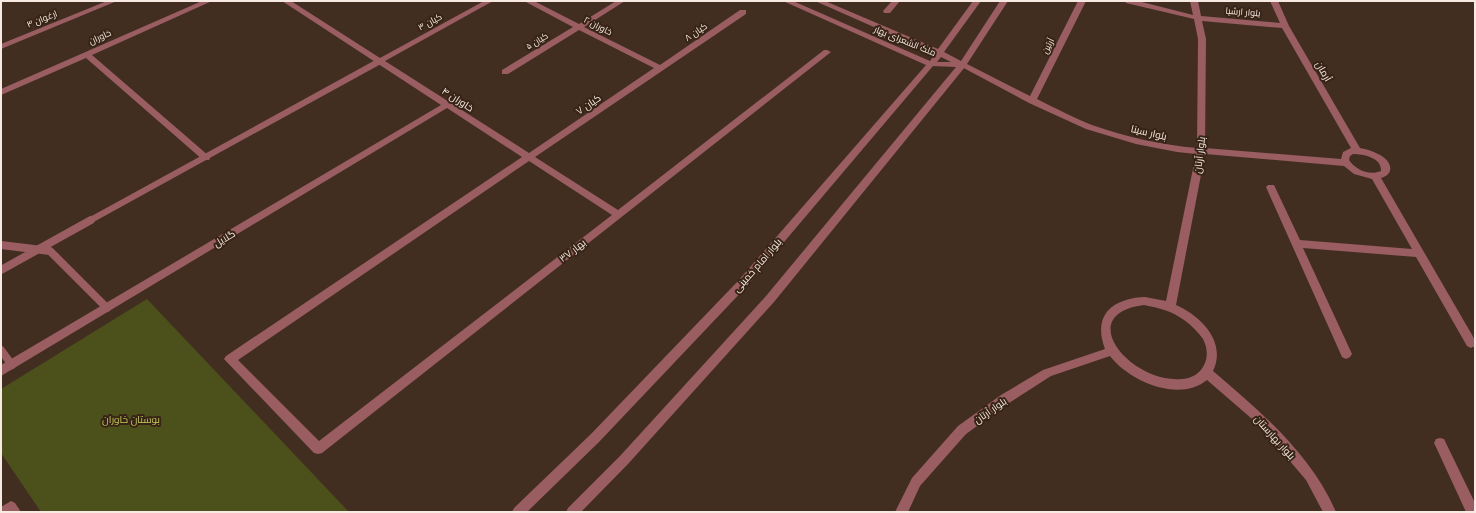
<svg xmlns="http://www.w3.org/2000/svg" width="1476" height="513" font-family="'PT Sans',Cairo,sans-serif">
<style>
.green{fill:#4c501a}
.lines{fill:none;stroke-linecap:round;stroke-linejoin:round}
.service-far1{stroke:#9a5d61;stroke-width:6}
.service{stroke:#9a5d61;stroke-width:8}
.minor{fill:#9a5d61;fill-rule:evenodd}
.tertiary{fill:#9a5d61;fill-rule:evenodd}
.labels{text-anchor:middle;stroke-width:4;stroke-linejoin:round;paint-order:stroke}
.far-street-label{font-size:9px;fill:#f7eae2;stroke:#372417}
.street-label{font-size:10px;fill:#f7eae2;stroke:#372417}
.park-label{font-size:10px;fill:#c2cc51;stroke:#372417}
</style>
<rect width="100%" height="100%" fill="#412e21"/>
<path class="green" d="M 147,299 L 349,512 L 41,512 L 1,453 L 1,389 Z"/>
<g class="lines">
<path class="service-far1" d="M 89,221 L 380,61"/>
<path class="service" d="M 1,245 L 50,251 L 107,308
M 1,270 L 91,220
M 1,350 L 12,365"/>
<path class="minor" d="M 107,1 L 117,1 L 1,49 L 1,44 Z
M 202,1 L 212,1 L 92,55 L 209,156 L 210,158 L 209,160 L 203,160 L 86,58 L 1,95 L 1,89 Z
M 282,1 L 291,1 L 380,58 L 484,1 L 493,1 L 385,61 L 529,153 L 654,68 L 579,30 L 508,74 L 502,74 L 502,70 L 573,27 L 524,1 L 534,1 L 579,24 L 616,1 L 625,1 L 584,27 L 660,65 L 740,10 L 746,10 L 746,14 L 535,157 L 618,210 L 824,50 L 827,50 L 831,52 L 322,453 L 318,454 L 314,453 L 224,359 L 226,356 L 522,157 L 447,108 L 1,376 L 1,365 L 441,105 ZM 529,161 L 612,215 L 319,441 L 238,360 Z
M 892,1 L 900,1 L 890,13 L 884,13 L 883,11 Z
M 1078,1 L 1086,1 L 1037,99 C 1055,108 1074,118 1092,125 C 1126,137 1162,145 1197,148 L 1198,39 L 1194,19 L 1126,3 L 1125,1 L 1138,1 L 1193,15 L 1190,1 L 1198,1 L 1201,16 L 1280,23 L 1270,1 L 1278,1 L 1289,26 L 1360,148 C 1366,149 1373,151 1378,154 C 1390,159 1397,173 1381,178 L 1475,340 L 1475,346 L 1471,348 L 1467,346 L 1416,257 L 1303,248 L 1352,354 L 1350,357 L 1346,359 L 1342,357 L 1266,187 L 1268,185 L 1274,185 L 1300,240 L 1412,249 L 1372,179 L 1354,174 L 1344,166 L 1205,154 L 1176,305 C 1201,316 1227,342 1213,371 C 1260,411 1311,454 1336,512 L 1323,512 L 1306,480 L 1259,425 L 1207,380 C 1179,403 1129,381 1110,356 L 1051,376 L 1009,403 L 966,434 L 920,486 L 908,512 L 895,512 L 912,478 L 958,426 L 1001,395 L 1043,370 L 1105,349 C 1096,326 1102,307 1126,300 C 1132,298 1139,297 1145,297 C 1152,298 1159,300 1166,301 L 1196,154 L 1177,152 L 1136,144 L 1086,129 L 1029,103 L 958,65 L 962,63 L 965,63 L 1030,96 ZM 1202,21 L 1282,28 L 1351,148 L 1343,152 L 1341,159 L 1205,148 L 1206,39 ZM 1353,154 C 1364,154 1382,158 1381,171 C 1369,176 1356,170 1349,160 L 1350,156 ZM 1144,305 C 1159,308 1172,311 1184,320 C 1191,325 1198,332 1203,339 C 1213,358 1202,378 1182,379 C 1131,384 1072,314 1144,305 Z
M 1440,438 L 1444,439 L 1475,503 L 1475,512 L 1466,512 L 1436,447 L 1434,443 L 1436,439 Z
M 11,501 L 15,503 L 21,512 L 1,512 L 1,507 Z"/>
<path class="tertiary" d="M 783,1 L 793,1 L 930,61 L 935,54 L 815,1 L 825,1 L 938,49 L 973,1 L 981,1 L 944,52 L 961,61 L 1000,1 L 1008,1 L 965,67 L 774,302 L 628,464 L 581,512 L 566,512 L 568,508 L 620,456 L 766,296 L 956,67 L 933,66 L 746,287 L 599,442 L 527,512 L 512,512 L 514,508 L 591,434 L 738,281 L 926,65 ZM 941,57 L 951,62 L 937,62 Z"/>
</g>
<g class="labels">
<g class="far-street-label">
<text transform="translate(1243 12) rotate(5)" y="3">بلوار ارشیا</text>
<text transform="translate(42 19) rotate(-22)" y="3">ارغوان ۳</text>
<text transform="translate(430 22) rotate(-29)" y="3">کیان ۳</text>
<text transform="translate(598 26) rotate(27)" y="3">خاوران ۲</text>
<text transform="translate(696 32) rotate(-34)" y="3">کیان ۸</text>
<text transform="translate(100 37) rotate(-24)" y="3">خاوران</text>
<text transform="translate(537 41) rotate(-31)" y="3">کیان ۵</text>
<text transform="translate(905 41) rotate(22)" y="3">ملک الشعرای بهار</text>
<text transform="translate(1048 46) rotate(-63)" y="3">آرتین</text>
</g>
<g class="street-label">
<text transform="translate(1324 71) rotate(60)" y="4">آرمان</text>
<text transform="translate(458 99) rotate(33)" y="4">خاوران ۴</text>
<text transform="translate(588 104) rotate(-34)" y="4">کیان ۷</text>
<text transform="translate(1149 132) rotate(13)" y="4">بلوار سینا</text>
<text transform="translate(1199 155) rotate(-83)" y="4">بلوار آرتان</text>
<text transform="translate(224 238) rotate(-31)" y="4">گلایل</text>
<text transform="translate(572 250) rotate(-38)" y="4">بهار ۳۷</text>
<text transform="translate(757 265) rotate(-49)" y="4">بلوار امام خمینی</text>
<text transform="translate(990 410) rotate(-35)" y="4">بلوار آرتان</text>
<text transform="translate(1275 437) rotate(48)" y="4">بلوار بهارستان</text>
</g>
<g class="park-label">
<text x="131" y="423">بوستان خاوران</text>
</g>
</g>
<rect width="1476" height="513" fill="none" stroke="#f7eae2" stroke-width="4"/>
</svg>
